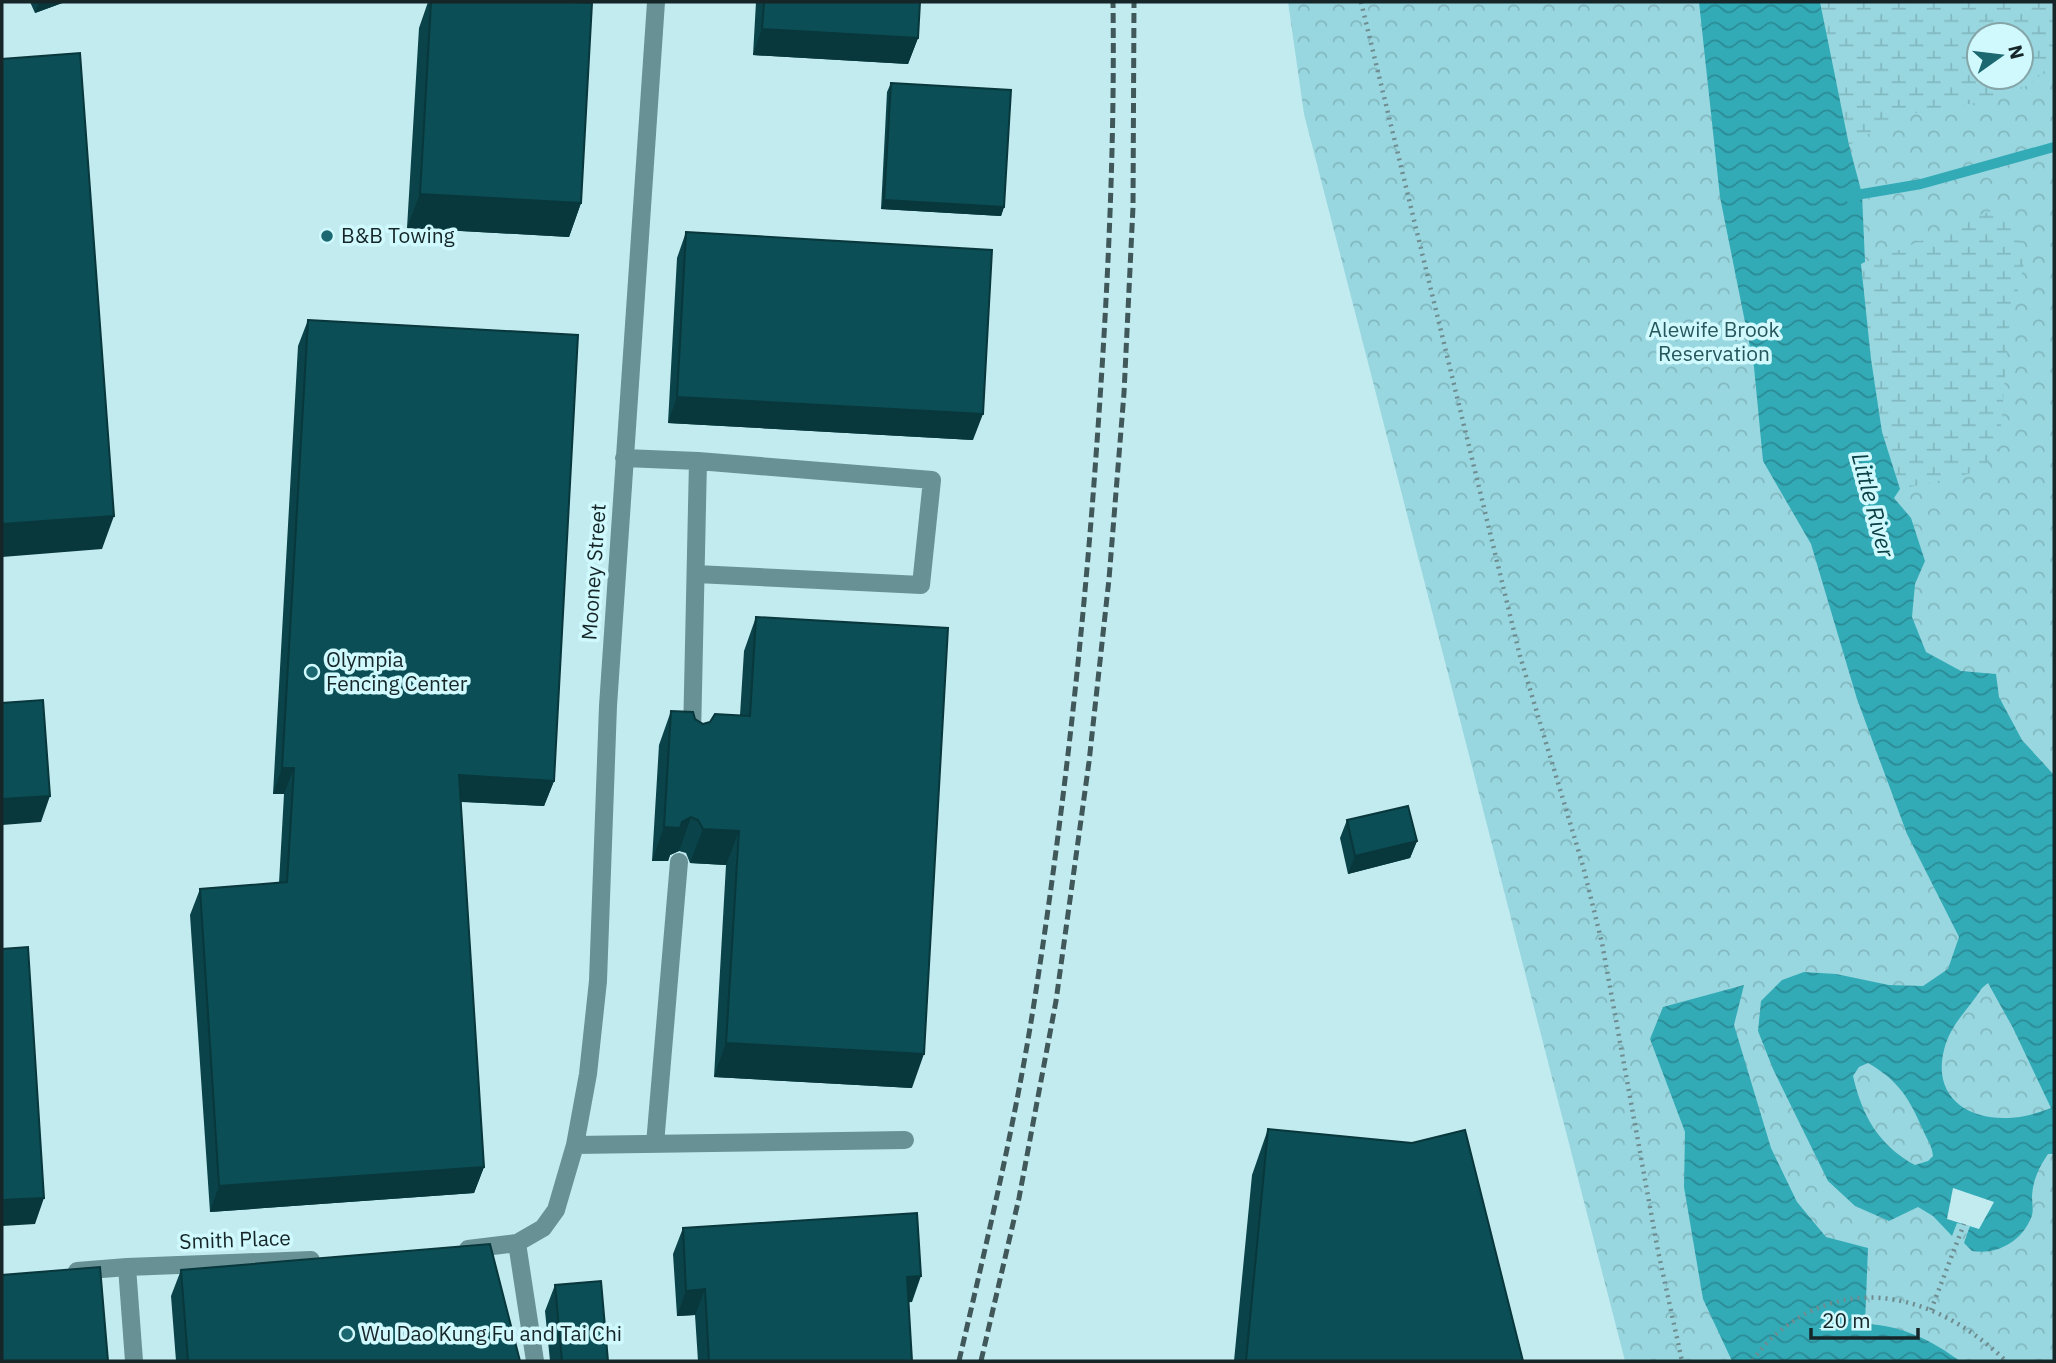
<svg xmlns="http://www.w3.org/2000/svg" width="2056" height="1363" font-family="'IBM Plex Sans',sans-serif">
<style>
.forest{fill:url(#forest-crowns);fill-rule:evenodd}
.wetland{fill:url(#wetland-marsh);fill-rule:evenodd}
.water{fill:url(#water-waves);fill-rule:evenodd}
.pier{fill:#c2ebf0}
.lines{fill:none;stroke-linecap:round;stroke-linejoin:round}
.stream{stroke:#33abb7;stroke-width:10}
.path{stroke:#6f8c90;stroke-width:4.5;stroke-dasharray:2 5;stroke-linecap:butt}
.minor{stroke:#679195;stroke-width:18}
.rail{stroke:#41585a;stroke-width:5;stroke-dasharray:10 5;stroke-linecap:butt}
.wall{fill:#0a4349}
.shaded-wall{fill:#08373c}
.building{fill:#0c4e55;stroke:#08373c;stroke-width:2}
.poi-dot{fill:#1c6870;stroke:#cff9fd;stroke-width:2.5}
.labels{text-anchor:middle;stroke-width:7;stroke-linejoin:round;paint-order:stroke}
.poi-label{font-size:21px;fill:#162628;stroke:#cff9fd;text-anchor:start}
.park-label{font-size:21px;fill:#26575d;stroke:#cff9fd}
.street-label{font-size:21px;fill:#162628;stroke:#cff9fd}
.water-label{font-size:23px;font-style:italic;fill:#0c4146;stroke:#cff9fd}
</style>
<defs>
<pattern id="forest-crowns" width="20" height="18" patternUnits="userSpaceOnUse" patternTransform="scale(1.75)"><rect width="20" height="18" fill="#98d7df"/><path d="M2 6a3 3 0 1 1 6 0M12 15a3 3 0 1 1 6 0" fill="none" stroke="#82b8bf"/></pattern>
<pattern id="wetland-marsh" width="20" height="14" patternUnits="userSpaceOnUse" patternTransform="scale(1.75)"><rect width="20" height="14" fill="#98d7df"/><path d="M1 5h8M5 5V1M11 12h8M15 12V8" fill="none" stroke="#82b8bf"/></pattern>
<pattern id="water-waves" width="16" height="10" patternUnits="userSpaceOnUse" patternTransform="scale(1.75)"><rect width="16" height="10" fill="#33abb7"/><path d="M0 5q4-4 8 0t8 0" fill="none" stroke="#2a8b95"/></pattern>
</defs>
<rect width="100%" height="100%" fill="#c2ebf0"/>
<path class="forest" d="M 1288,2 L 2054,2 L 2054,1361 L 1625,1361 L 1304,114 ZM 1979,35 L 2021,35 L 2021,77 L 1979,77 Z"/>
<path class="wetland" d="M 1820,2 L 2054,2 C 2054,18 2056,40 2053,55 C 2035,104 1958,103 1916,113 C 1893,118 1869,134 1849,145 ZM 1979,35 L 2021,35 L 2021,77 L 1979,77 Z
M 2003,208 L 2015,218 L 2024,264 L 2009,328 L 1999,449 L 1983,469 L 1961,476 L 1900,489 L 1882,432 L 1871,359 L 1861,263 C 1910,251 1953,220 2003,208 Z"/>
<path class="water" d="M 1699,2 L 1820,2 L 1849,145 L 1862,194 L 1865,262 L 1861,264 L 1871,359 L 1882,432 L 1900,489 L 1894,498 L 1911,518 L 1925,561 L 1915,584 L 1912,617 L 1926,652 L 1961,671 L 1996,674 L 1999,697 L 2022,740 L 2054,775 L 2054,1154 L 2048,1154 C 2039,1167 2033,1180 2032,1196 C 2032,1203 2034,1212 2031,1218 C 2021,1242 1997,1255 1972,1251 L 1964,1243 L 1970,1226 L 1957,1223 L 1952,1236 L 1933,1216 L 1918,1207 L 1889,1221 L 1855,1206 L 1828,1181 L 1773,1069 L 1758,1031 L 1761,1001 L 1782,980 L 1804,972 L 1836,974 L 1889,985 L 1923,986 L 1948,969 L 1959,937 L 1907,834 L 1857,699 L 1811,544 L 1763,461 L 1754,367 L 1720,197 ZM 1988,983 L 2013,1028 L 2051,1108 C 2043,1111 2034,1114 2025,1116 C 1974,1126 1927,1100 1946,1043 C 1953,1022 1971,1006 1982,988 ZM 1868,1063 C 1899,1081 1909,1098 1923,1130 C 1927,1140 1932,1145 1933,1156 L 1928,1161 L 1915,1165 C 1878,1145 1862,1115 1853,1076 L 1859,1067 Z
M 1744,985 L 1734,1025 L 1771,1148 L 1797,1202 L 1826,1237 L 1868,1248 L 1865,1324 C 1901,1325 1931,1340 1960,1361 L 1732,1361 L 1703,1299 L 1684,1187 L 1685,1132 L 1650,1039 L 1663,1007 Z"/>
<path class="pier" d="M 1953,1188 L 1994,1202 L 1979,1229 L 1947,1219 Z"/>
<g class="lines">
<path class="stream" d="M 1851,199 L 1862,194 L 1921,184 L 2054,147"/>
<path class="path" d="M 1361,2 L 1520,656 L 1583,866 L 1602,943 L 1658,1251 L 1682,1361
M 1931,1310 L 1964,1224
M 1753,1361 C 1765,1341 1784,1326 1805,1314 C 1877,1276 1952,1309 2006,1361"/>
<path class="minor" d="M 624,458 L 698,461 L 692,736
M 696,574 L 921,585 L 932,480 L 698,461
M 655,1144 L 679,862
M 575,1145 L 905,1140
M 517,1243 L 535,1361
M 468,1249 L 517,1243 L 543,1228 L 556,1210 L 575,1145 L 588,1074 L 598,981 L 608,706 L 656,2
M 127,1267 L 134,1361
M 77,1271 L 127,1267 L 311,1260"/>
<path class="rail" d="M 959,1361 C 987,1241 1016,1120 1035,997 C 1063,817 1083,637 1096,456 C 1107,305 1115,153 1113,2
M 981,1361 L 1019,1198 L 1056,1001 L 1089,762 L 1109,579 L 1124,393 L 1133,207 L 1134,2"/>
</g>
<path class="wall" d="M 30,2 L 65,2 L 35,13 Z
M 428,2 L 567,2 L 581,203 L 569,237 L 407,228 L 419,28 Z
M 756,2 L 920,2 L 918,38 L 908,64 L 753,55 Z
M 891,83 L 1004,207 L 1001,216 L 881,209 L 887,92 Z
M 686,232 L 973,440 L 668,423 L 677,258 Z
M 308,320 L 554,781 L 544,806 L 461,802 L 484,1167 L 474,1193 L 210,1212 L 190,915 L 200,889 L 279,883 L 284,794 L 273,794 L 298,346 Z
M 756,617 L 912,1088 L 714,1077 L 726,865 L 690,863 L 686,853 L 679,851 L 670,855 L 668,861 L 652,861 L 659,745 L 671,711 L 695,719 L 703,724 L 740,715 L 744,651 Z
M 1347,820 L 1417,841 L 1410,858 L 1348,874 L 1340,838 Z
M 1268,1129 L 1523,1361 L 1234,1361 L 1252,1175 Z
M 683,1228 L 912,1302 L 908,1302 L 912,1361 L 698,1361 L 695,1315 L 677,1316 L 673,1254 Z
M 181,1270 L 520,1361 L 176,1361 L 171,1296 Z
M 555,1285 L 608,1361 L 550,1361 L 545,1311 Z"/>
<path class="shaded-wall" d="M 39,2 L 65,2 L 35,13 Z
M 762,29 L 918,38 L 908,64 L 753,55 Z
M 420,194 L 581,203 L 569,237 L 407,228 Z
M 884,200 L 1004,207 L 1001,216 L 881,209 Z
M 677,397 L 983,414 L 973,440 L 668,423 Z
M 114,516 L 102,549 L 2,557 L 2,524 Z
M 282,768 L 294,768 L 284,794 L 273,794 Z
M 459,775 L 554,781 L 544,806 L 450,801 Z
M 50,796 L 41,822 L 2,825 L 2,799 Z
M 691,817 L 679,851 L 670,855 L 668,861 L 652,861 L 664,827 L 682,822 Z
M 703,829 L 739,831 L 726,865 L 690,863 Z
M 1417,841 L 1410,858 L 1348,874 L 1355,856 Z
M 726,1043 L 924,1054 L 912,1088 L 714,1077 Z
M 484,1167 L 474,1193 L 210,1212 L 219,1186 Z
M 44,1198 L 35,1224 L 2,1226 L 2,1200 Z
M 921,1276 L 912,1302 L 897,1303 L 907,1277 Z
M 705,1289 L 695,1315 L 677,1316 L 686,1291 Z"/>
<path class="building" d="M 431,2 L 567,2 L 592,3 L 581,203 L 420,194 Z
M 764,2 L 920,2 L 918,38 L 762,29 Z
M 80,53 L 114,516 L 2,524 L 2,59 Z
M 891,83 L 1011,90 L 1004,207 L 884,200 Z
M 686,232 L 992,250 L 983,414 L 677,397 Z
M 308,320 L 578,335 L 554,781 L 459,775 L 484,1167 L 219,1186 L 200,889 L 287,882 L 294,768 L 282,768 Z
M 756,617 L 948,628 L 924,1054 L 726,1043 L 739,831 L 703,829 L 698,820 L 691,817 L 682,822 L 680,828 L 664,827 L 671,711 L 693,712 L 695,719 L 703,724 L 710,722 L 715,714 L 750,716 Z
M 43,700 L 50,796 L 2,799 L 2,703 Z
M 1408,806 L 1417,841 L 1355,856 L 1347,820 Z
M 28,947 L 44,1198 L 2,1200 L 2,949 Z
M 1268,1129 L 1412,1143 L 1465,1130 L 1523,1361 L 1246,1361 Z
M 917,1213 L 921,1276 L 907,1277 L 912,1361 L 709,1361 L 705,1289 L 686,1291 L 683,1228 Z
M 490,1244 L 520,1361 L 188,1361 L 181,1270 Z
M 100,1267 L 108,1361 L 2,1361 L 2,1275 Z
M 601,1281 L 608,1361 L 562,1361 L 555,1285 Z"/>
<g class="poi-dot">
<circle cx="327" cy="236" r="7"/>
<circle cx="312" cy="672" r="7"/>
<circle cx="347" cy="1334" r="7"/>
</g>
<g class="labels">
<g class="poi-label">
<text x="341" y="243">B&amp;B Towing</text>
<text x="326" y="667">Olympia<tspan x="326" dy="24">Fencing Center</tspan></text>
<text x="361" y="1341">Wu Dao Kung Fu and Tai Chi</text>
</g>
<g class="park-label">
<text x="1714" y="337">Alewife Brook<tspan x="1714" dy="24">Reservation</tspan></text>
</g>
<g class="street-label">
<text transform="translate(594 572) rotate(-86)" y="7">Mooney Street</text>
<text transform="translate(235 1240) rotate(-2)" y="7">Smith Place</text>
</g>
<g class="water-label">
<text transform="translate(1873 505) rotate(75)" y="8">Little River</text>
</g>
</g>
<rect width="2056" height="1363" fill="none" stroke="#162628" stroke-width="7"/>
<g transform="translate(2000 56) rotate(76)"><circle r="33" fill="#cff9fd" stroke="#85a5a8" stroke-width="2"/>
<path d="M0-5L12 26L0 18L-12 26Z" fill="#1c6870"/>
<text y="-10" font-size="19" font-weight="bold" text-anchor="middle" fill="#162628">N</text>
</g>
<path d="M1811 1328v10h107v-10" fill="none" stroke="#162628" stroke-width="3.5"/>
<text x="1822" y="1328" font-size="21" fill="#162628" stroke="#cff9fd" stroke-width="5" paint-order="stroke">20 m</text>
</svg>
